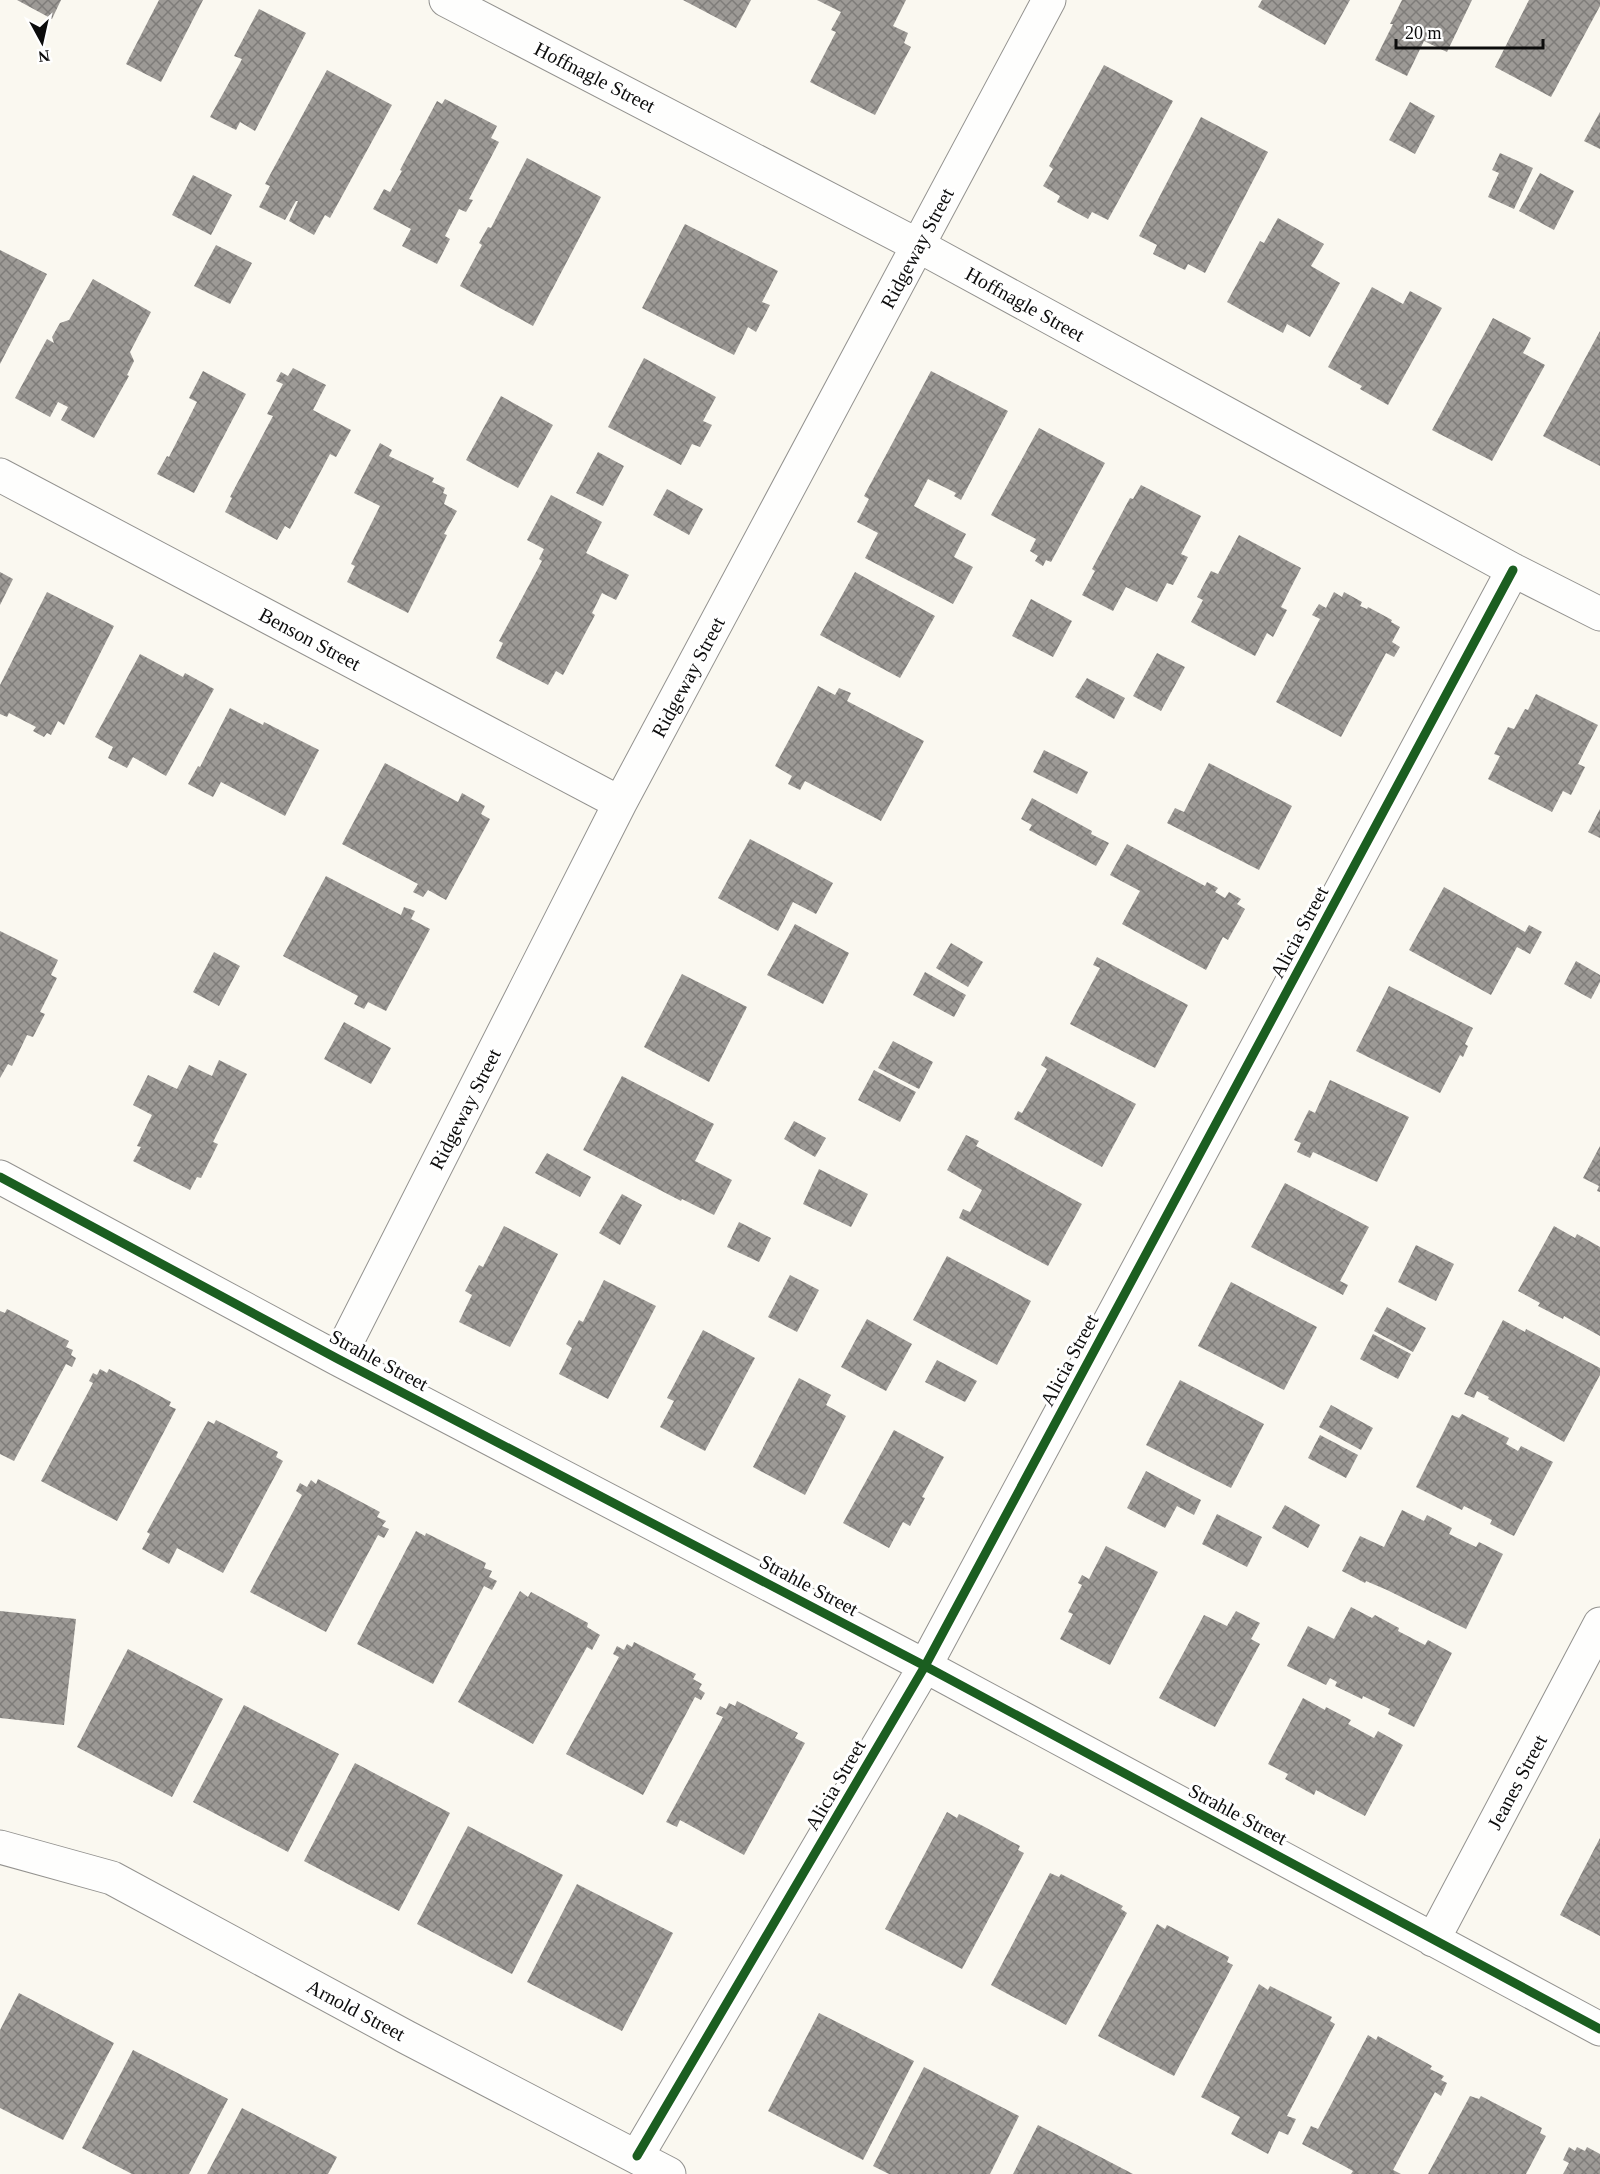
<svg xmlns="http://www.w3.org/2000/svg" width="1600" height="2174" font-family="'Times New Roman',serif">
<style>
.building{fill:url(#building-cross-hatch)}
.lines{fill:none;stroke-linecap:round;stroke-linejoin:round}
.street-casing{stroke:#93928f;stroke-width:35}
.street{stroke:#fefefd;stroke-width:33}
.cycleway-casing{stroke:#fff;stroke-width:13}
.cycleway{stroke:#1b5e20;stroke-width:9}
.labels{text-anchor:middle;stroke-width:6;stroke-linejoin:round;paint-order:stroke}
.street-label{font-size:20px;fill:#0c0c0c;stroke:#fff}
</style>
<defs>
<pattern id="building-cross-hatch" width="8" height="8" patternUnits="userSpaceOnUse" patternTransform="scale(1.5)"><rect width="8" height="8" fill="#9d9a96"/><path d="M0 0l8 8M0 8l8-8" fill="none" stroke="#7e7c79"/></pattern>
</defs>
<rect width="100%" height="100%" fill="#faf8f0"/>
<path class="building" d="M 17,0 L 61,0 L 52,19 Z
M 159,0 L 203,0 L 161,82 L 126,64 Z
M 683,0 L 751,0 L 736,28 Z
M 817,0 L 906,0 L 893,26 L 908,33 L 904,43 L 911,47 L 875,115 L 810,82 L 836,32 L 831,30 L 841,12 Z
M 1262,0 L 1350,0 L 1325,45 L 1258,7 Z
M 1402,0 L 1472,0 L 1447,52 L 1424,41 L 1407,76 L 1375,60 L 1393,24 L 1390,24 Z
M 1529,0 L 1600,0 L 1600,6 L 1551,97 L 1495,67 Z
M 259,9 L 306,33 L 255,131 L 240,122 L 236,130 L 210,117 L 240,63 L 242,59 L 234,56 Z
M 1104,65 L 1173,101 L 1108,220 L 1092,212 L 1088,219 L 1057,202 L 1060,196 L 1043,186 L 1053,169 L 1049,166 Z
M 327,70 L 392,105 L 330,218 L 325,215 L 314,235 L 289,221 L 298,201 L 296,201 L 285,220 L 259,207 L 270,186 L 265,184 Z
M 445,99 L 497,126 L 491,138 L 499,142 L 469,199 L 473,200 L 466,212 L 459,209 L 445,236 L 450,239 L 437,264 L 402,246 L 411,229 L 373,209 L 384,189 L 390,192 L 402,171 L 400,170 L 437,101 L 442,104 Z
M 1410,102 L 1435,116 L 1415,154 L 1389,140 Z
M 1600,112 L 1600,149 L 1584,141 Z
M 1201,117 L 1268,152 L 1205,273 L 1188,264 L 1185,270 L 1153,254 L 1157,245 L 1139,236 Z
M 1500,153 L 1533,168 L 1514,209 L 1488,197 L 1499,173 L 1492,170 Z
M 527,158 L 601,197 L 533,326 L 460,286 L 482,245 L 479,243 L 488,227 L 491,228 Z
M 1540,173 L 1574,191 L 1554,230 L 1519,211 Z
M 193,175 L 232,195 L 211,235 L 172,215 Z
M 1278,218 L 1324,244 L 1311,266 L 1340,283 L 1310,337 L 1287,324 L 1283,333 L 1227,302 L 1260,241 L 1264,243 Z
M 685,224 L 778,271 L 762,302 L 770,305 L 756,332 L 748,327 L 734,355 L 642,308 Z
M 216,245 L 252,263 L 230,304 L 194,286 Z
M 0,250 L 47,274 L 0,364 Z
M 93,279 L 151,312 L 130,352 L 134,361 L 127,375 L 129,376 L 94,438 L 61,420 L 68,407 L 58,402 L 50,417 L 15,398 L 47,339 L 54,343 L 52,337 L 60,323 L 69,320 Z
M 1372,287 L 1403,304 L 1410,291 L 1442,308 L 1388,405 L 1360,389 L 1362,386 L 1328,367 Z
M 1493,318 L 1531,338 L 1523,353 L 1545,365 L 1492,461 L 1432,430 Z
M 1600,331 L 1600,466 L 1543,436 Z
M 644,358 L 716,397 L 703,421 L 712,425 L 700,447 L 692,444 L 681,465 L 608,427 Z
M 293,368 L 326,385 L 313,410 L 351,430 L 336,457 L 330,454 L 290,529 L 285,526 L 277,540 L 225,512 L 232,498 L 230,497 L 273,416 L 267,414 L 283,384 L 276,381 L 281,372 L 288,376 Z
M 203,371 L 246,394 L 194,493 L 157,474 L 167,456 L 169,457 L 197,402 L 189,398 Z
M 931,371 L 1008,411 L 961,500 L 954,496 L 956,493 L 928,479 L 914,506 L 966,534 L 954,557 L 973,567 L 953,604 L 865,558 L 878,533 L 857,522 L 869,499 L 864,496 Z
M 501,396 L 553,425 L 518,488 L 466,460 Z
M 1039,428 L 1105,463 L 1051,562 L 1046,560 L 1043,566 L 1035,561 L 1038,556 L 1030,551 L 1036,539 L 991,515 Z
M 380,443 L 392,450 L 389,456 L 432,477 L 434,478 L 432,482 L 445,488 L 443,493 L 447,495 L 444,504 L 457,511 L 444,534 L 447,535 L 408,613 L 347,582 L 355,566 L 351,564 L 380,506 L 354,493 Z
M 598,452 L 624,466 L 603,506 L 576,493 Z
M 1141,485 L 1201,516 L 1181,554 L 1188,557 L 1173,585 L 1167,583 L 1157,602 L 1126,587 L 1113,611 L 1082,595 L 1095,571 L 1092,569 L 1130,498 L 1133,499 Z
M 667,489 L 703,509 L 689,535 L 653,515 Z
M 551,495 L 602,522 L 586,553 L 629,575 L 616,600 L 602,593 L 592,613 L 595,615 L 563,675 L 556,671 L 548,685 L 496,658 L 503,643 L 499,641 L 542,561 L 539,559 L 544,549 L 527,540 Z
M 1239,535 L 1301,568 L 1281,607 L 1287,610 L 1273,637 L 1267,633 L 1255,656 L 1191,622 L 1203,600 L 1197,597 L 1211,571 L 1218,574 Z
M 0,572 L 13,579 L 0,605 Z
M 855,572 L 935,616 L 900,678 L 820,635 Z
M 47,592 L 114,626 L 64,725 L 58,721 L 51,735 L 47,733 L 44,737 L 33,731 L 36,727 L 9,713 L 7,717 L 0,714 L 0,685 Z
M 1334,592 L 1342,597 L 1344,592 L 1362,602 L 1360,606 L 1367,609 L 1368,607 L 1392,620 L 1391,622 L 1400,627 L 1392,642 L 1400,647 L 1394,657 L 1386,653 L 1341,737 L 1276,702 L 1320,619 L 1312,615 L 1319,604 L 1326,608 Z
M 1031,599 L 1072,621 L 1053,657 L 1012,636 Z
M 1157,653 L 1185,667 L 1161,711 L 1133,696 Z
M 140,654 L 183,677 L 185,673 L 214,689 L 166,776 L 133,757 L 127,768 L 108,758 L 113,747 L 95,737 Z
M 1087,678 L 1125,698 L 1114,719 L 1075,697 Z
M 818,686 L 835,695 L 839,688 L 851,693 L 847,701 L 924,741 L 881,821 L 805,781 L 800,790 L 788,784 L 792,776 L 775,766 Z
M 1536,694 L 1598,725 L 1578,764 L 1585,767 L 1571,795 L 1563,791 L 1552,812 L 1488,779 L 1500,756 L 1494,754 L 1508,727 L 1514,729 L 1525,709 L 1528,710 Z
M 230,708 L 263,725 L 264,722 L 319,750 L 285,816 L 221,782 L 213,797 L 188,784 L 198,766 L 200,767 Z
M 1044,750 L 1088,772 L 1077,794 L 1033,772 Z
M 385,763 L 458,802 L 462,793 L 485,806 L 481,814 L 490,819 L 446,900 L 428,890 L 423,897 L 413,892 L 418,884 L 342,844 Z
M 1209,763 L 1292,806 L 1259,870 L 1167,823 L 1175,808 L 1184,812 Z
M 1032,798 L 1092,831 L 1091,834 L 1109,843 L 1096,866 L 1029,830 L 1032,825 L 1021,819 Z
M 1600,809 L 1600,838 L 1588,832 Z
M 750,839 L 833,883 L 816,914 L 793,902 L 778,931 L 718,898 Z
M 1127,844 L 1205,886 L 1207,882 L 1218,888 L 1215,892 L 1225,898 L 1229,892 L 1241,899 L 1237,904 L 1245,909 L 1228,940 L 1223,937 L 1206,970 L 1122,924 L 1140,891 L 1110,875 Z
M 326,876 L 401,915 L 404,907 L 415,911 L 411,919 L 430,929 L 386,1011 L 368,1002 L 364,1009 L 354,1004 L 358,996 L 283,956 Z
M 1444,887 L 1525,932 L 1529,925 L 1542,932 L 1530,954 L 1517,947 L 1491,995 L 1409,950 Z
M 795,924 L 849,953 L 823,1004 L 767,975 Z
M 0,931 L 58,960 L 51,975 L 57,978 L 40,1012 L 45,1014 L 33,1037 L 27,1035 L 12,1066 L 8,1064 L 0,1078 Z
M 951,943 L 983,962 L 968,987 L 936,968 Z
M 214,952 L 240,966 L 219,1006 L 193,992 Z
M 1097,957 L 1188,1005 L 1155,1068 L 1070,1024 L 1100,968 L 1093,965 Z
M 1576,961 L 1600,975 L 1600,982 L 1591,999 L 1564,984 Z
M 925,972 L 966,995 L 954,1017 L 913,995 Z
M 682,974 L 747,1007 L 709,1082 L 644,1047 Z
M 1389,986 L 1473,1028 L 1465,1044 L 1468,1046 L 1463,1057 L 1460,1055 L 1440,1093 L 1356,1051 Z
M 344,1022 L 391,1048 L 371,1084 L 324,1059 Z
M 893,1041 L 933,1062 L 919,1089 L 878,1068 Z
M 1046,1056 L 1136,1104 L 1102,1167 L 1014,1119 L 1018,1111 L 1022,1113 L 1047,1069 L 1041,1065 Z
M 219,1060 L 247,1074 L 213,1142 L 218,1144 L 201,1178 L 197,1177 L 190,1190 L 133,1161 L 141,1147 L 137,1146 L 152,1115 L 133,1105 L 148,1075 L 177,1089 L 189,1065 L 212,1076 Z
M 874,1070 L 916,1092 L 900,1122 L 858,1100 Z
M 622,1076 L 714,1124 L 695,1161 L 732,1180 L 714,1215 L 682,1199 L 681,1201 L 583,1150 Z
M 1330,1080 L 1409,1117 L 1377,1182 L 1313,1152 L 1310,1158 L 1297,1152 L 1301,1143 L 1294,1140 L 1309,1110 L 1315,1113 Z
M 794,1121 L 826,1138 L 815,1157 L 784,1139 Z
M 966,1135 L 979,1141 L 976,1146 L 1082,1204 L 1048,1266 L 959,1218 L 963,1209 L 970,1212 L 982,1190 L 947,1170 Z
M 1600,1146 L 1600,1192 L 1597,1191 L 1599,1186 L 1583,1178 Z
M 547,1153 L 591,1177 L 580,1197 L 535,1173 Z
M 819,1169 L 868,1194 L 851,1227 L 803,1204 Z
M 1285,1183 L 1369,1227 L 1340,1281 L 1348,1285 L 1343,1295 L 1251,1247 Z
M 622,1194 L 642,1205 L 620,1245 L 599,1233 Z
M 739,1222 L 771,1238 L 759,1262 L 727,1247 Z
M 504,1226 L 558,1254 L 510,1347 L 459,1322 L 472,1295 L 465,1291 L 479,1265 L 483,1267 Z
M 1554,1226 L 1575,1238 L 1577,1234 L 1600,1247 L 1600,1336 L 1564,1316 L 1563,1319 L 1538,1306 L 1540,1303 L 1518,1291 Z
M 1416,1245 L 1454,1264 L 1436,1301 L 1398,1282 Z
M 947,1256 L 1031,1301 L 997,1365 L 913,1320 Z
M 790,1275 L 819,1290 L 797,1332 L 768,1317 Z
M 604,1280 L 656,1306 L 608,1399 L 559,1374 L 572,1348 L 566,1344 L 579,1320 L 583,1322 Z
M 1231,1282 L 1317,1327 L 1284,1390 L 1198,1346 Z
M 1387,1307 L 1426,1328 L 1413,1352 L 1374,1331 Z
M 7,1309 L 69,1341 L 66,1347 L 73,1350 L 71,1355 L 76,1358 L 72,1367 L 66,1364 L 14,1461 L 0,1454 L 0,1311 L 5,1313 Z
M 867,1319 L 912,1344 L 886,1391 L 841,1367 Z
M 1503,1320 L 1525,1332 L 1526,1329 L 1600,1368 L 1600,1375 L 1564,1442 L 1488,1399 L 1489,1397 L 1477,1391 L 1474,1398 L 1464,1394 Z
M 703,1330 L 755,1358 L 705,1451 L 660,1427 L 674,1401 L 667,1398 Z
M 1373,1334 L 1411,1354 L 1398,1379 L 1360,1359 Z
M 937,1360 L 977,1381 L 965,1402 L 925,1382 Z
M 100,1369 L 107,1373 L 109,1369 L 138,1384 L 171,1402 L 169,1406 L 176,1409 L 117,1521 L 41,1481 L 93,1383 L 89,1381 L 93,1373 L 97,1375 Z
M 799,1378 L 831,1395 L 826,1405 L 846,1416 L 805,1495 L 753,1467 Z
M 1180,1380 L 1264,1424 L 1231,1488 L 1146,1445 Z
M 1331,1405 L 1373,1428 L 1361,1450 L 1319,1427 Z
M 1462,1414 L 1509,1438 L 1506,1444 L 1518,1451 L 1521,1446 L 1553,1462 L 1514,1536 L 1490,1524 L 1492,1520 L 1464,1506 L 1462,1510 L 1416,1487 L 1452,1415 L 1459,1418 Z
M 216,1420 L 278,1452 L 276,1457 L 283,1461 L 223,1573 L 177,1548 L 169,1564 L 142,1549 L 150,1534 L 147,1532 L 208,1421 L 214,1424 Z
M 894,1430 L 944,1457 L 922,1497 L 925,1498 L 910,1526 L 903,1522 L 889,1548 L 843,1523 Z
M 1320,1435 L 1358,1455 L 1346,1478 L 1308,1458 Z
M 1146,1471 L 1201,1500 L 1194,1515 L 1177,1506 L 1165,1528 L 1127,1508 Z
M 318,1479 L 380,1512 L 377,1517 L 386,1521 L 382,1526 L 389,1529 L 384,1538 L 378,1535 L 326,1632 L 250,1592 L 302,1495 L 296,1491 L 300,1483 L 307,1487 L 311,1480 L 316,1484 Z
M 1285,1505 L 1320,1525 L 1308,1548 L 1272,1528 Z
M 1402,1510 L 1424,1521 L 1427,1515 L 1452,1528 L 1449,1534 L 1476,1547 L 1479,1542 L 1503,1554 L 1466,1629 L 1387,1590 L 1366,1581 L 1365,1583 L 1342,1571 L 1360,1536 L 1384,1547 Z
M 1217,1514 L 1262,1537 L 1247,1567 L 1202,1544 Z
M 416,1531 L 425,1536 L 426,1533 L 486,1563 L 484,1568 L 492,1571 L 489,1577 L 497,1581 L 492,1590 L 484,1586 L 433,1684 L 357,1644 Z
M 1106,1546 L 1158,1572 L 1110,1665 L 1060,1639 L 1073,1614 L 1068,1612 L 1082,1585 L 1078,1583 L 1082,1575 L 1089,1579 Z
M 520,1591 L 528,1597 L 531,1592 L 588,1623 L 587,1627 L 600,1635 L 592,1650 L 587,1647 L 533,1744 L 458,1702 Z
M 1351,1607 L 1372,1618 L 1375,1615 L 1399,1628 L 1398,1631 L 1425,1645 L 1428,1640 L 1452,1653 L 1414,1727 L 1388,1714 L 1390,1709 L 1363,1696 L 1362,1699 L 1335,1686 L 1337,1682 L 1330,1678 L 1326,1685 L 1287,1666 L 1308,1626 L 1334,1639 Z
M 0,1611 L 76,1619 L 64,1725 L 0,1718 Z
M 1236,1611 L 1260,1623 L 1251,1639 L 1260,1644 L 1215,1727 L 1159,1698 L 1204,1615 L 1227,1626 Z
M 634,1642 L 696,1674 L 693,1679 L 702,1684 L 699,1689 L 705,1693 L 701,1700 L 695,1697 L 643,1795 L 566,1754 L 619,1657 L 613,1654 L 617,1646 L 624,1650 L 627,1644 L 632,1647 Z
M 128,1649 L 223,1699 L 172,1797 L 77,1747 Z
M 1303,1698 L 1325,1710 L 1326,1707 L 1351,1720 L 1348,1724 L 1374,1738 L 1378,1731 L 1403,1745 L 1365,1816 L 1316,1790 L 1314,1795 L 1285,1779 L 1288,1774 L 1268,1764 Z
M 737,1701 L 798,1733 L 795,1738 L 805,1743 L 744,1855 L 680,1820 L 677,1827 L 666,1822 L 723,1717 L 716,1714 L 720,1706 L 726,1709 L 729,1703 L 735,1706 Z
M 244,1705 L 339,1754 L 288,1852 L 193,1802 Z
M 355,1763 L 450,1813 L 399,1911 L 304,1861 Z
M 947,1812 L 957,1818 L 959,1814 L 983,1826 L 1020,1846 L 1018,1850 L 1024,1853 L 962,1969 L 885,1929 Z
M 468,1826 L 563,1875 L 512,1974 L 417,1924 Z
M 1600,1838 L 1600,1936 L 1560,1915 Z
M 1050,1873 L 1059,1877 L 1061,1874 L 1123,1906 L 1121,1909 L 1127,1913 L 1066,2025 L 991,1985 Z
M 577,1884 L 673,1933 L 622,2031 L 527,1982 Z
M 1157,1924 L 1165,1929 L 1167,1925 L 1229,1957 L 1227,1962 L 1233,1965 L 1174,2076 L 1098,2036 Z
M 1259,1984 L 1268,1990 L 1270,1986 L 1332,2017 L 1330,2021 L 1335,2024 L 1287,2116 L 1296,2119 L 1288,2135 L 1279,2131 L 1268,2154 L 1231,2134 L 1240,2117 L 1201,2097 Z
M 19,1993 L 114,2043 L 63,2140 L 0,2108 L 0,2030 Z
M 819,2013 L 914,2061 L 863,2160 L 768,2111 Z
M 1368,2035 L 1376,2040 L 1378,2036 L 1432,2066 L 1430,2069 L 1444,2076 L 1441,2080 L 1447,2083 L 1441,2096 L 1435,2092 L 1393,2170 L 1401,2174 L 1351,2174 L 1353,2171 L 1344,2166 L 1302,2144 L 1311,2126 L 1318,2129 Z
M 133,2050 L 228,2099 L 189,2174 L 132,2174 L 82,2148 Z
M 924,2067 L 1019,2116 L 990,2174 L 889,2174 L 873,2166 Z
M 1470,2096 L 1479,2099 L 1481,2096 L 1542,2128 L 1540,2133 L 1546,2136 L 1526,2174 L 1428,2174 Z
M 242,2108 L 337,2157 L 328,2174 L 207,2174 Z
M 1038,2125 L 1087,2150 L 1133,2174 L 1013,2174 Z
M 1569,2147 L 1575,2151 L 1577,2147 L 1585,2151 L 1587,2147 L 1600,2154 L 1600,2174 L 1563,2174 L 1569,2163 L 1563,2160 Z"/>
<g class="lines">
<defs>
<path id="street" d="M 446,0 L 919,246 L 1513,570 L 1600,614
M 0,475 L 620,803
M 0,1177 L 338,1359 L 925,1666 L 1600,2029
M 338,1359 L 620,803 L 1049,0
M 0,1847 L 112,1878 L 406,2037 L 669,2174
M 1433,1940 L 1600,1624
M 637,2156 L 925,1666 L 1513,570"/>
</defs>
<use href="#street" class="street-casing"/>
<use href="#street" class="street"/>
<defs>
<path id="cycleway" d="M 0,1177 L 338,1359 L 925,1666 L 1600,2029
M 637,2156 L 925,1666 L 1513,570"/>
</defs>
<use href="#cycleway" class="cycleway-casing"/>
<use href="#cycleway" class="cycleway"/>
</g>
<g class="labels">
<g class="street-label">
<text transform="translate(595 77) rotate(27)" y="7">Hoffnagle Street</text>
<text transform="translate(917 248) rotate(-62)" y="7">Ridgeway Street</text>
<text transform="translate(1025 304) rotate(29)" y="7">Hoffnagle Street</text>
<text transform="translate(310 639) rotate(28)" y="7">Benson Street</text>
<text transform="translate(688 677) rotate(-62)" y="7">Ridgeway Street</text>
<text transform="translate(1299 932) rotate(-62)" y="7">Alicia Street</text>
<text transform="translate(465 1109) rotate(-63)" y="7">Ridgeway Street</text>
<text transform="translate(379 1360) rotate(28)" y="7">Strahle Street</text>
<text transform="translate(1069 1360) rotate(-62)" y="7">Alicia Street</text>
<text transform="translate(809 1585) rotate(28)" y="7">Strahle Street</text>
<text transform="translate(1517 1782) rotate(-62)" y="7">Jeanes Street</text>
<text transform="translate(835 1785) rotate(-60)" y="7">Alicia Street</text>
<text transform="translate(1238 1814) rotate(28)" y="7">Strahle Street</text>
<text transform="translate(356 2010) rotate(28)" y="7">Arnold Street</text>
</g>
</g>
<g transform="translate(42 42) rotate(172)" stroke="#ffffff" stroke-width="4.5" paint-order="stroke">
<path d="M0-4.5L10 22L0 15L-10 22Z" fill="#0c0c0c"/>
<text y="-9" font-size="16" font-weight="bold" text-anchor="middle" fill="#0c0c0c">N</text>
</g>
<path d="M1396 39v9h147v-9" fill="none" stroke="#0c0c0c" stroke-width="3"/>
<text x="1405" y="39" font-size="18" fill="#0c0c0c" stroke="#ffffff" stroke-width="4.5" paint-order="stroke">20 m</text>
</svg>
